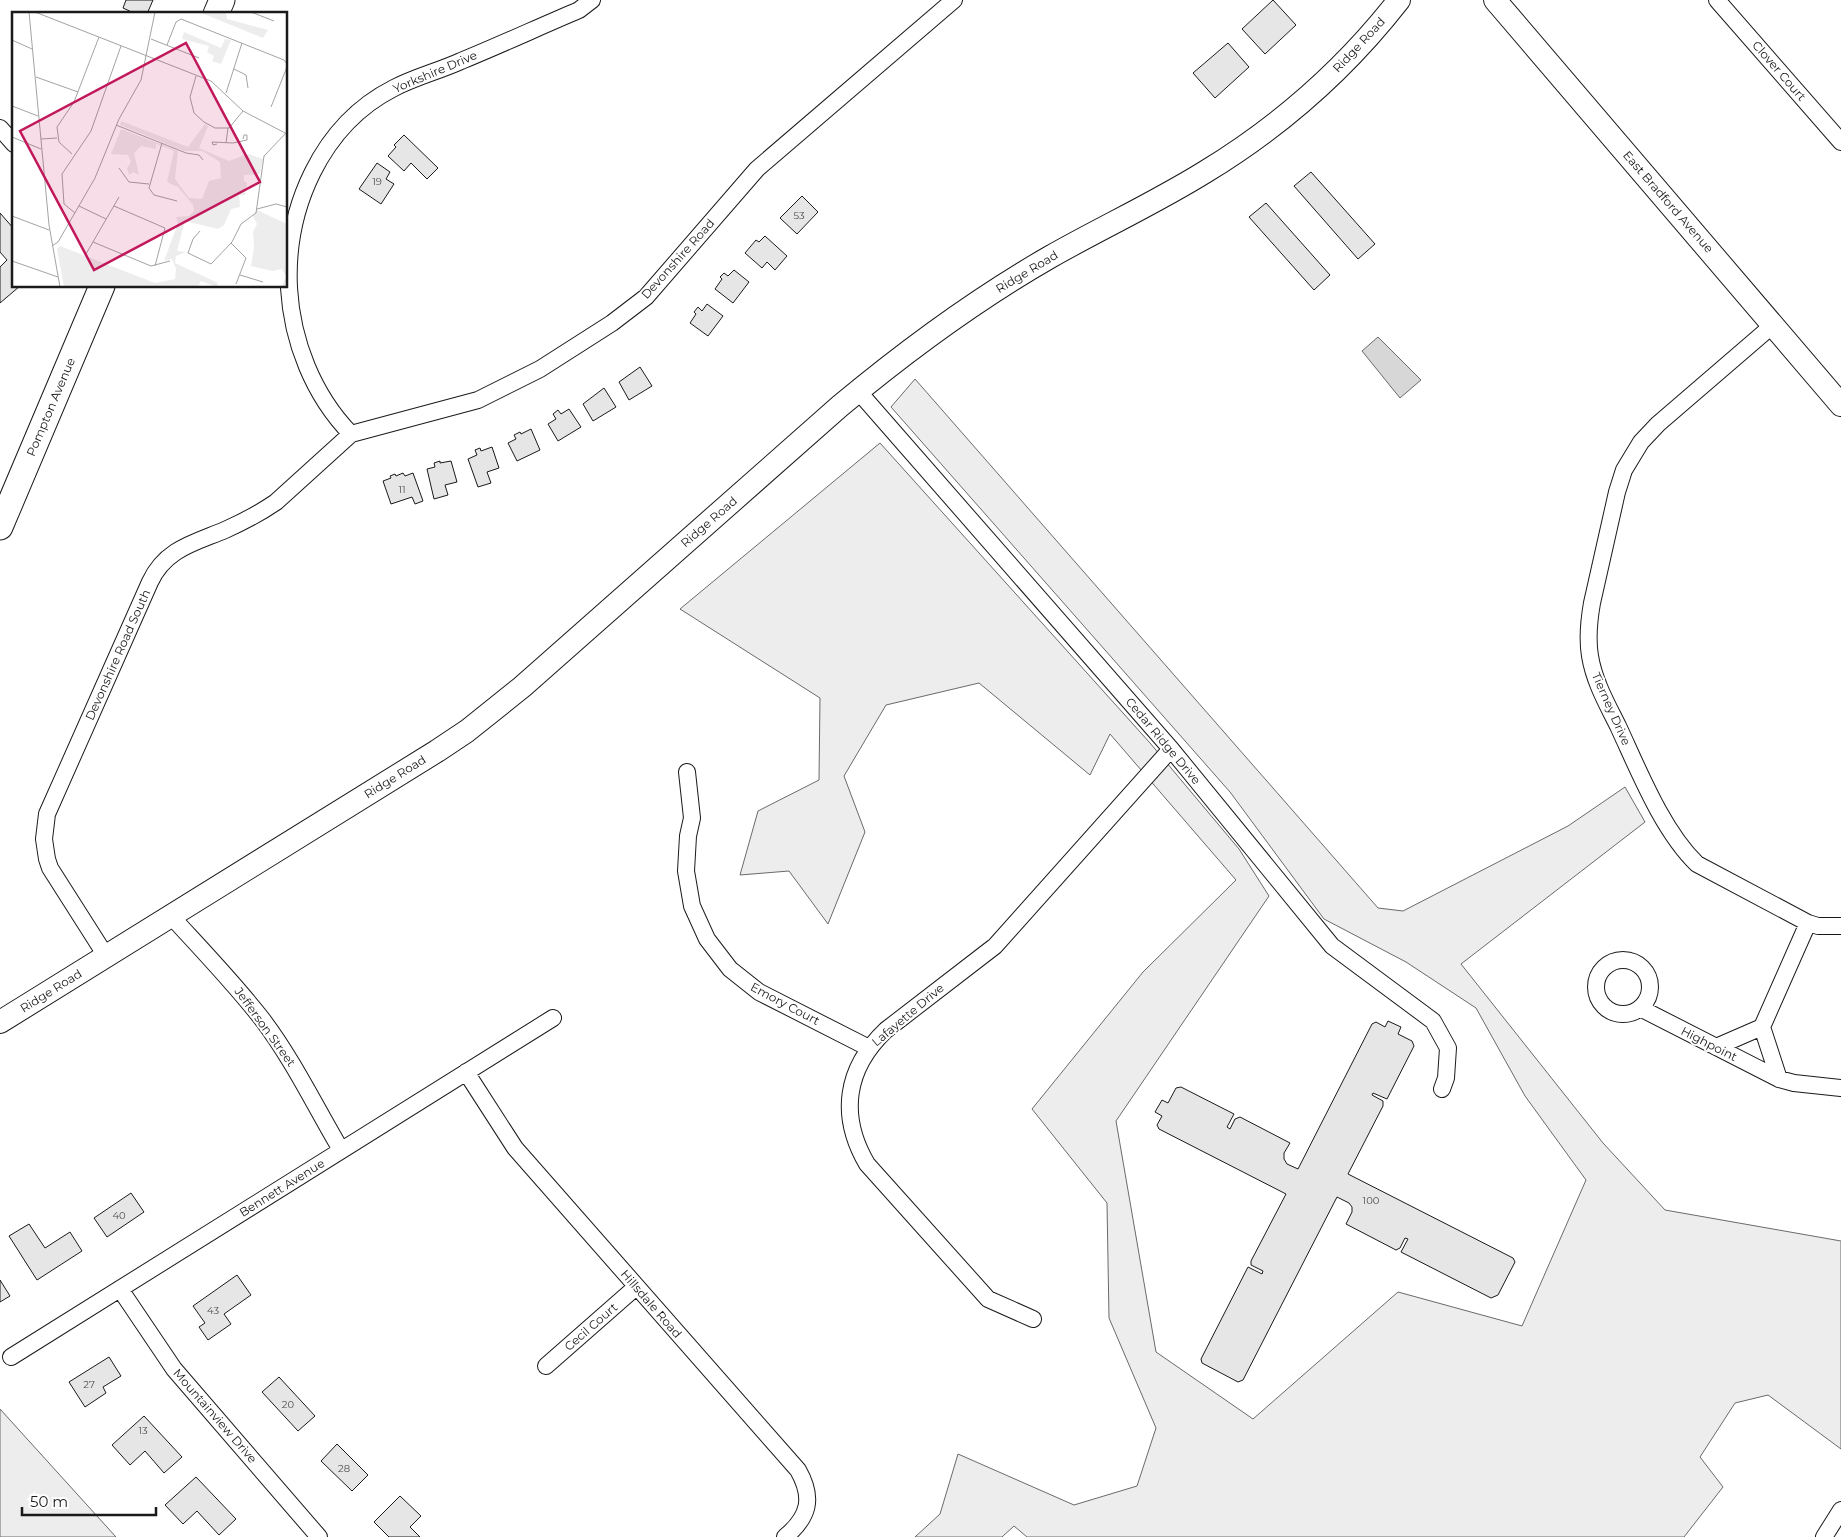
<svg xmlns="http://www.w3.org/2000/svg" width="1841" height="1537" font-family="Montserrat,sans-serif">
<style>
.built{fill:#ededed;stroke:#6a6a6a}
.water{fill:#d7d7d7;stroke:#6a6a6a}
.building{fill:#e6e6e6;stroke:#1a1a1a}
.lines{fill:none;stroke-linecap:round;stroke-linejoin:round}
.street-casing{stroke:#1a1a1a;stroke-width:18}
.secondary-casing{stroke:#1a1a1a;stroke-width:24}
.primary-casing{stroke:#1a1a1a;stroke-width:27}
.street{stroke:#fff;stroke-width:16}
.secondary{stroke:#fff;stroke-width:22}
.primary{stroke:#fff;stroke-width:25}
.labels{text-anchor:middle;stroke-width:4;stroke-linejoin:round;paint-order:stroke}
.number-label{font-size:10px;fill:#4d4d4d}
.street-label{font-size:12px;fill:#1a1a1a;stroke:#fff}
.inset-road{fill:none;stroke:#a3a3a3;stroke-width:1}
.view{fill:#c2185b;fill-opacity:0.15;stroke:#c2185b;stroke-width:2.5}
.inset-edge{fill:none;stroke:#1a1a1a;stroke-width:2.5}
</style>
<rect width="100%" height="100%" fill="#fff"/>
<path class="built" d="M 915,379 L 1378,908 L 1403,911 L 1568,826 L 1625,787 L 1645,822 L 1461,964 L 1603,1143 L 1665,1210 L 1841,1241 L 1841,1449 L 1768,1395 L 1735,1403 L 1700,1457 L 1723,1487 L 1684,1537 L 1027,1537 L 1014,1526 L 1002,1537 L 915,1537 L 940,1514 L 958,1454 L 1074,1505 L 1137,1486 L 1156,1428 L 1109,1318 L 1107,1203 L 1032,1109 L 1143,972 L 1236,880 L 1110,734 L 1090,775 L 979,683 L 886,705 L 844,776 L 865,832 L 828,924 L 789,871 L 740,875 L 758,811 L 819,780 L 820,698 L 680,609 L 880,443 L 1150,743 L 1239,849 L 1269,896 L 1116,1121 L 1156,1352 L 1253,1419 L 1398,1292 L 1522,1326 L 1586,1180 L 1525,1096 L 1476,1008 L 1406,962 L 1324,919 L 1230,792 L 891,407 Z
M 0,1409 L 116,1537 L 0,1537 Z"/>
<path class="water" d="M 1378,337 L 1421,380 L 1400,398 L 1362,351 Z"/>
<path class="building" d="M 126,0 L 153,0 L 147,14 L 136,14 L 123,8 Z
M 1273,0 L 1296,25 L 1265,54 L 1242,29 Z
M 1228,43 L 1249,67 L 1215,98 L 1193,73 Z
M 404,135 L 438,168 L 427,179 L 411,163 L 404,171 L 388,156 L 396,147 L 394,145 Z
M 377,163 L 390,172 L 386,179 L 394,184 L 381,204 L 359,189 Z
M 1311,172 L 1375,244 L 1358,259 L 1294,186 Z
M 802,196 L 818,212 L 797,234 L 780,218 Z
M 1266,203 L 1330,275 L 1314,290 L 1249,217 Z
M 0,213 L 14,229 L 14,286 L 20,286 L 0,303 L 0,267 L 7,260 L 0,252 Z
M 765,236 L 787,256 L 775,270 L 767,262 L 762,268 L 745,253 L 756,240 L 759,242 Z
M 734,270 L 749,282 L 733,303 L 715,289 L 722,279 L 720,277 L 724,273 L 728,276 Z
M 707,304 L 723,316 L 708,336 L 690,323 L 696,314 L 694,312 L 698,307 L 702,311 Z
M 640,367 L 652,386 L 629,400 L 619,382 Z
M 604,388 L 616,407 L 593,421 L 583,404 Z
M 569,409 L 581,427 L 558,441 L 548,424 L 556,419 L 553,414 L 558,410 L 561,414 Z
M 531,429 L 540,450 L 517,461 L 508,443 L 516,439 L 514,435 L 520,432 L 521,434 Z
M 492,447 L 499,468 L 487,472 L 491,483 L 478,487 L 468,459 L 477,455 L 475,450 L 480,448 L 481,451 Z
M 440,461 L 440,463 L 451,461 L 457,482 L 445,485 L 448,495 L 434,499 L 427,469 L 435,467 L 434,463 Z
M 403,473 L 405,476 L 413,473 L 423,501 L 415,504 L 412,497 L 391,504 L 383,481 L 391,478 L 390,476 L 395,474 L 396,476 Z
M 1388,1021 L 1401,1027 L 1398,1034 L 1412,1041 L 1414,1046 L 1387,1099 L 1373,1093 L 1372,1095 L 1383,1101 L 1383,1106 L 1348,1174 L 1513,1258 L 1515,1262 L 1498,1295 L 1491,1298 L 1401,1252 L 1408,1239 L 1405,1238 L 1400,1248 L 1396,1250 L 1346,1224 L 1352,1212 L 1352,1207 L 1349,1203 L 1337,1197 L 1243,1380 L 1238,1382 L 1202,1363 L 1201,1359 L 1248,1267 L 1262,1274 L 1263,1271 L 1251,1265 L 1251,1261 L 1286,1194 L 1159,1129 L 1157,1125 L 1162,1116 L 1155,1112 L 1162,1100 L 1168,1103 L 1176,1088 L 1181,1087 L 1234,1114 L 1227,1127 L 1230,1129 L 1235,1119 L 1240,1117 L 1290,1143 L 1284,1153 L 1284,1159 L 1287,1164 L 1298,1169 L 1372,1024 L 1376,1022 L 1385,1027 Z
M 131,1193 L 144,1212 L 107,1237 L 94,1218 Z
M 29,1224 L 45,1248 L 70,1232 L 82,1251 L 37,1280 L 9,1236 Z
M 237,1275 L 251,1295 L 224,1314 L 231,1324 L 208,1340 L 199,1327 L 205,1323 L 193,1306 Z
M 0,1280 L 10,1296 L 0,1302 Z
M 109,1357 L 121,1376 L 103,1387 L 106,1393 L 85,1407 L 69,1382 Z
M 279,1377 L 315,1416 L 298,1431 L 262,1392 Z
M 144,1416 L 182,1457 L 164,1473 L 145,1451 L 130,1465 L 112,1445 Z
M 337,1444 L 368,1475 L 352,1491 L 321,1461 Z
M 196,1477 L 236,1519 L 219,1535 L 197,1511 L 183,1524 L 165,1505 Z
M 400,1496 L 421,1516 L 410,1527 L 420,1537 L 389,1537 L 374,1522 Z"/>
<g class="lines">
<defs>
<path id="street" d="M 1717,0 L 1841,142
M 0,128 L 14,144
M 1773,325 L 1658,424 L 1641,442 L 1624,470 L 1617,492 L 1592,603 C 1589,620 1587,638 1590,656 C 1594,681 1607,704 1618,726 C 1639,771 1662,830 1697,864 L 1808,923 L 1818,926 L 1841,926
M 858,391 L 1171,749 L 1332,946 L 1433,1021 L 1448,1048 L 1446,1078 L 1442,1089
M 351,434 C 313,395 292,341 289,288 C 285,209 321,125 394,88 C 415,77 439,71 461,61 C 500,45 539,27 579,10 L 592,0
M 687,772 L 692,818 L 688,836 L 686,871 L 692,906 L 707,939 L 730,969 L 759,992 L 869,1048
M 171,916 C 202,950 234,983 262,1019 C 293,1060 315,1106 341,1150
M 106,956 L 50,868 L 47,859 L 44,839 L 47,814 L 150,582 C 165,549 194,543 225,530 C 243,522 260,513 276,502 L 351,434 L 478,400 L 540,369 L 612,323 L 646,297 L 757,169 L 954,0
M1596 987a27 27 0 1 1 54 0a27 27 0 1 1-54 0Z
M 1640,1008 L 1779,1079 L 1794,1083 L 1841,1088
M 1762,1027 L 1779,1079
M 1716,1047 L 1762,1027 L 1808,923
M 466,1072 L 515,1148 L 798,1470 C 814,1498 809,1517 785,1537
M 120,1289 L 174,1369 L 319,1537
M 1033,1319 L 988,1299 L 867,1164 C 839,1116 845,1069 886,1030 L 995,946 L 1171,749
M 11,1357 L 553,1018
M 546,1366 L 636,1287
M 1824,1537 L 1841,1510"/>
<path id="secondary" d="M 1495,0 L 1841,405
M 0,1022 L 437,751 L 467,731 L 522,687 L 840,406 C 906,351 975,300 1050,257 C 1101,228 1155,203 1205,172 C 1279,127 1346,68 1399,0"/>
<path id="primary" d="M 216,14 L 222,0
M 0,527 L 102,286"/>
</defs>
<use href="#street" class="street-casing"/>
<use href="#secondary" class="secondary-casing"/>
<use href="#primary" class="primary-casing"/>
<use href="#street" class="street"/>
<use href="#secondary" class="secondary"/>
<use href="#primary" class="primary"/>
</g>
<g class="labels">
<g class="number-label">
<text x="377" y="185">19</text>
<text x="799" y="219">53</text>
<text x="402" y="493">11</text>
<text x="1371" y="1204">100</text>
<text x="119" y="1219">40</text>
<text x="213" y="1314">43</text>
<text x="89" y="1388">27</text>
<text x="288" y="1408">20</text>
<text x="143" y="1434">13</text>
<text x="344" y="1472">28</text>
</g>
<g class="street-label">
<text transform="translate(1359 45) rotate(-47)" y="4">Ridge Road</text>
<text transform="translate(1779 71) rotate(49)" y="4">Clover Court</text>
<text transform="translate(435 72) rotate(-23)" y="4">Yorkshire Drive</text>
<text transform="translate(1668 202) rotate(49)" y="4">East Bradford Avenue</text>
<text transform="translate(678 259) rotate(-48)" y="4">Devonshire Road</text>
<text transform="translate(1027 272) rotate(-31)" y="4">Ridge Road</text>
<text transform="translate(51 407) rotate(-67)" y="4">Pompton Avenue</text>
<text transform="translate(709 522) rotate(-41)" y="4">Ridge Road</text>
<text transform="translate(118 655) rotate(-66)" y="4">Devonshire Road South</text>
<text transform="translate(1611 709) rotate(66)" y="4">Tierney Drive</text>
<text transform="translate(1163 741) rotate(50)" y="4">Cedar Ridge Drive</text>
<text transform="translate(395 777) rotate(-32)" y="4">Ridge Road</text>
<text transform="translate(51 991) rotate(-32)" y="4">Ridge Road</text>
<text transform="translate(785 1004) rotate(28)" y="4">Emory Court</text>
<text transform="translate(908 1015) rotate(-40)" y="4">Lafayette Drive</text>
<text transform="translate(265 1027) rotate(54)" y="4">Jefferson Street</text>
<text transform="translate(1709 1044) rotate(27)" y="4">Highpoint</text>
<text transform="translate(282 1188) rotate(-32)" y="4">Bennett Avenue</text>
<text transform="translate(651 1304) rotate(49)" y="4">Hillsdale Road</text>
<text transform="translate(591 1327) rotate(-41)" y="4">Cecil Court</text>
<text transform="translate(215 1416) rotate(49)" y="4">Mountainview Drive</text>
</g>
</g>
<g transform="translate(12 12)">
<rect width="275" height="275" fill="#fff"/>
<path d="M 187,0 L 214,0 L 215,7 L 256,18 L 251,26 ZM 172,20 L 209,36 L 213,27 L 219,28 L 209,52 L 200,49 L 202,44 L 195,40 L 197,34 L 170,27 ZM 109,109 L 176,135 L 193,112 L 196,114 L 187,136 L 217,149 L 236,142 L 251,147 L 248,162 L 232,163 L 232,169 L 235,171 L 233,183 L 227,183 L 228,195 L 219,197 L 212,213 L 206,217 L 173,209 L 165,239 L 174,240 L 164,244 L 163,251 L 206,271 L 204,275 L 189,269 L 186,275 L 52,275 L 45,237 L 48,234 L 143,271 L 163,267 L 164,257 L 160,247 L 152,249 L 166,211 L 164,205 L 177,204 L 182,199 L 181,193 L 166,175 L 155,170 L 162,139 L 144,132 L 144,137 L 129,134 L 122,141 L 127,163 L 121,160 L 117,163 L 115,156 L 119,150 L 116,143 L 99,142 L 109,117 L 166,139 L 163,167 L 177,186 L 190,187 L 197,169 L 209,166 L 208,150 L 190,139 L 172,139 L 108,113 ZM 245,198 L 275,212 L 275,275 L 269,275 L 274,265 L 270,257 L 260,259 L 239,254 L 242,235 L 241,220 L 245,212 L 241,204 Z" fill="#ededed"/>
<path class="inset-road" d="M 17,0 L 37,213 L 48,275M 23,0 L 199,69 L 231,99 L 275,122M 239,0 L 262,9M 139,27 L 187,46M 0,28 L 20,37M 155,33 L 164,10 L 169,7 L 272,48 L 275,52M 0,44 L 0,65M 222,57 L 234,63 L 236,76M 184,64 L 178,85 L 182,101 L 192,110 L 203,116 L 217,116 L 231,99M 24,65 L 66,80M 214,81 L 230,31M 0,94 L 26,104M 259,95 L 275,55M 104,113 L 174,141 L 187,143 L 191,148M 0,125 L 29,137M 29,127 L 45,126M 150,131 L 137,176 L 142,183 L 165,189M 214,131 L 216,116M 205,132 L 201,133 L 200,130 L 221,131 L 235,128 L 235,123 L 232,123 L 231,127M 60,142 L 47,130 L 45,115 L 62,90 L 87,25M 107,156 L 117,170 L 137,172M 67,194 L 94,207M 102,194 L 153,216 L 143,254M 245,197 L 264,192 L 275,195M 63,201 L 52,192 L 50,162 L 79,119 L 109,34M 0,204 L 37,218M 188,219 L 181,227 L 176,241 L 199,252 L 220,230 L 229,212 L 244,201 L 252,144 L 275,120M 81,230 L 139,254 L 158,249M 219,231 L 234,246 L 224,272M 40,234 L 46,230 L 83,166 L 107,107 L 129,68 L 143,0M 74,242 L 107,185M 0,249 L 46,265M 228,263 L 251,270"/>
<path class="view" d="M 174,31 L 248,170 L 82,258 L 8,119 Z"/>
<rect width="275" height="275" class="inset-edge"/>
</g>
<path d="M22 1507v8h134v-8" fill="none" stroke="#1a1a1a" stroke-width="2.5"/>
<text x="30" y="1507" font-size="15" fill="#1a1a1a" stroke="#ffffff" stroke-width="4" paint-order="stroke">50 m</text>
</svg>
